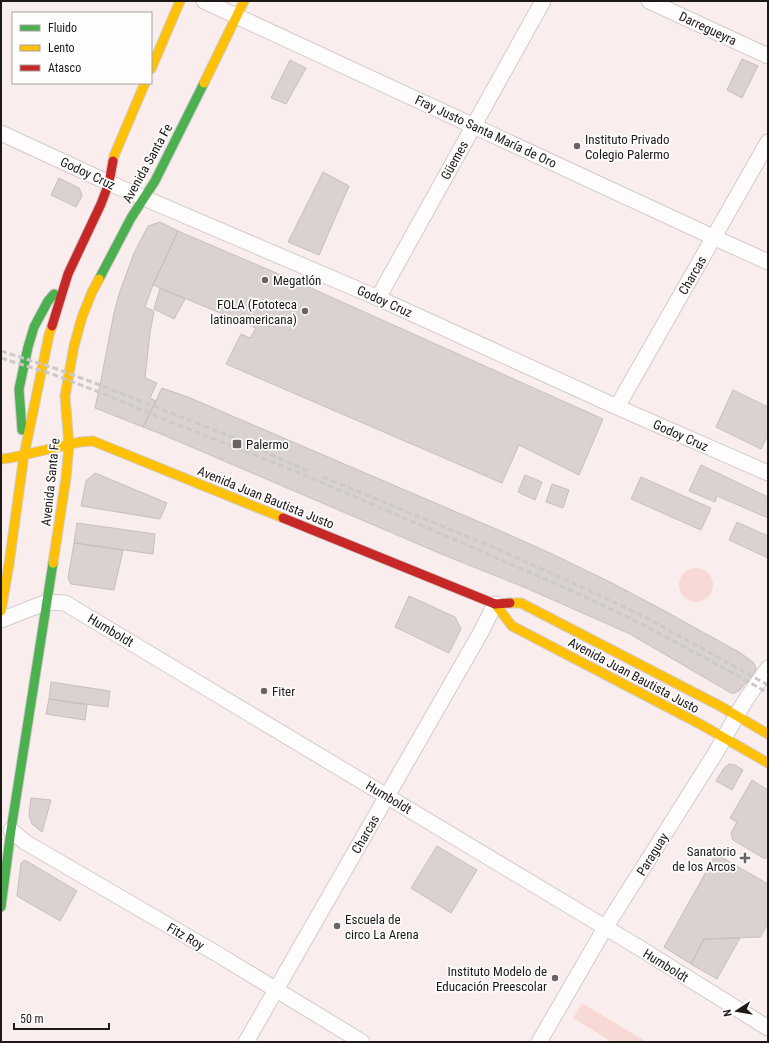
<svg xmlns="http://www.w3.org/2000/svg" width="769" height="1043" font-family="'Roboto Condensed',sans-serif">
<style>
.green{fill:#f7dad6}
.building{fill:#dad2d1;stroke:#c7bfbd}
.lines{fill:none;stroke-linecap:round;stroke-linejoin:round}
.street-casing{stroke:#d3cbca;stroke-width:17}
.fast-casing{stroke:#d3cbca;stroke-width:11}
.slow-casing{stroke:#d3cbca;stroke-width:11}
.jam-casing{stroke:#d3cbca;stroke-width:11}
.street{stroke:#fefcfc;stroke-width:15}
.fast{stroke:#4caf50;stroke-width:9}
.slow{stroke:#ffc107;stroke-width:9}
.jam{stroke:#c62828;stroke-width:9}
.rail{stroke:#cdc9c9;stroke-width:3;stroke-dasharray:6 3;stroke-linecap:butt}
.poi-dot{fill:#6b6362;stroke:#fdfdfd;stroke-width:1.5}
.labels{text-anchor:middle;stroke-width:3.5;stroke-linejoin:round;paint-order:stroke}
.street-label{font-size:13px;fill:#1e1817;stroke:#fdfdfd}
.poi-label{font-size:13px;fill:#1e1817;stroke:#fdfdfd;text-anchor:start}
</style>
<rect width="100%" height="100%" fill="#f9eeed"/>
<path class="green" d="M679 585a17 17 0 1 1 34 0a17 17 0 1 1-34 0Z
M 582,1003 L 647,1042 L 612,1042 L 573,1018 Z"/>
<path class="building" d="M 742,59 L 758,66 L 742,98 L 727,90 Z
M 290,60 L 306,68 L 286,104 L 271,98 Z
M 323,172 L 349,186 L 319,255 L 288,242 Z
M 59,178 L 79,188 L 81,192 L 82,196 L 76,207 L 51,195 Z
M 160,222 L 178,231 L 153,285 L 145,307 L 154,311 L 150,333 L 145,378 L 157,383 L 150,398 L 156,401 L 143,427 L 95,408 L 101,380 L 114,313 L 119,294 L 134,253 L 148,226 Z
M 178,231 L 302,284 L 603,419 L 579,475 L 519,445 L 502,483 L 226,364 L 241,334 L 250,338 L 256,328 L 153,285 Z
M 160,288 L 185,299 L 174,319 L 154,309 Z
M 162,388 L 188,397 L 496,529 L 548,552 L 612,583 L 663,610 L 739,652 L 753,662 L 756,667 L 755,672 L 740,690 L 735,693 L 731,693 L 630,634 L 526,588 L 446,556 L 161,434 L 143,427 Z
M 733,390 L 768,407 L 768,435 L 761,449 L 716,427 Z
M 701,465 L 768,497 L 768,518 L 717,496 L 715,502 L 689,491 Z
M 95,473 L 167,503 L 160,519 L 81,506 L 86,481 Z
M 525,475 L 542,482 L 535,500 L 518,492 Z
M 641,477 L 711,508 L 701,530 L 631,499 Z
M 552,484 L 569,490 L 563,508 L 546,502 Z
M 737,522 L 768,536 L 768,558 L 729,540 Z
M 77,523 L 155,534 L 153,554 L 74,543 Z
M 74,543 L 123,550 L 114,590 L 71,584 L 68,578 Z
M 409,596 L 455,617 L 461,629 L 449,653 L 395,627 Z
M 51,682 L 110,691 L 108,707 L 49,699 Z
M 49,699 L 87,705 L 85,720 L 46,714 Z
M 729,764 L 735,765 L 743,770 L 732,790 L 716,781 L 724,768 Z
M 752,780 L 768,790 L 768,855 L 765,859 L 733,840 L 731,833 L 737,822 L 730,818 Z
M 31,798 L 51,800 L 42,832 L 32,824 L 29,815 Z
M 437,846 L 477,870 L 451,913 L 411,888 Z
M 716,854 L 768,884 L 768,924 L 760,937 L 704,939 L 691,964 L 664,947 Z
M 25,860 L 77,891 L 60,921 L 17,896 L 21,863 Z
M 740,938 L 717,979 L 691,964 L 704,939 Z"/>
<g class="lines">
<defs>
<path id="street" d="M 204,1 L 713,237 L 768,262
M 649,1 L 768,56
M 1,133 L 109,183 L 378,298 L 617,407 L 768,473
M 378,298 L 543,1
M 617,407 L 768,142
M 1,620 L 47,602 L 65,603 L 638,947 L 768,1028
M 11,830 L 25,842 L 219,955 L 362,1042
M 246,1042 L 481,632 L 495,604
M 539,1042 L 605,928 L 715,754 L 745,701 L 768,668"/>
<path id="fast" d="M 99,279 L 131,218 L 155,181 L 204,83
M 22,430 L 19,389 L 28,347 L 34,327 L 48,301 L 54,294
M 1,907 L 11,830 L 53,563"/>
<path id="slow" d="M 151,69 L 180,1
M 204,83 L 244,1
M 113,161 L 114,156 L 145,83
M 1,459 L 10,458 L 80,442 L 93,441 L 283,518
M 53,563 L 66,478 L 69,445 L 65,396 L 74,346 L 82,317 L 92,292 L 99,279
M 510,603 L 521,603 L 720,706 L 768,734
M 495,604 L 512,626 L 700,724 L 768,763
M 1,611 L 9,564 L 24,455 L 49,335 L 52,326"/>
<path id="jam" d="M 52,326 L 68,274 L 101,204 L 109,183 L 113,161
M 283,518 L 495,604 L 510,603"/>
</defs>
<use href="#street" class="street-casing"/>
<use href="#fast" class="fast-casing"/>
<use href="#slow" class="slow-casing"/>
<use href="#jam" class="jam-casing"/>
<use href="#street" class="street"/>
<use href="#fast" class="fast"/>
<use href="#slow" class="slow"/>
<use href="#jam" class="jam"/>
<path class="rail" d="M 1,351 L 54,368 L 100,385 L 237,439 L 308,471
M 1,358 L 52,374 L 99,392 L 166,420 L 302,474 L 492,556 L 568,589 L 640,623 L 740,677 L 768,693
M 323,477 L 495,548 L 571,582 L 643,616 L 768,685"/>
</g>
<g class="poi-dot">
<circle cx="577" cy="146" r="4"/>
<circle cx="265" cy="280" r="4"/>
<circle cx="305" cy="311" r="4"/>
<rect x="232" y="439" width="10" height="10" rx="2"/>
<circle cx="264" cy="691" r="4"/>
<path d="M743 852h4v4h4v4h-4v4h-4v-4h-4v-4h4z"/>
<circle cx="337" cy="926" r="4"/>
<circle cx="555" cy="978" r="4"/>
</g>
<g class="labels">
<g class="street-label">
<text transform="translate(708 28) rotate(25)" y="5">Darregueyra</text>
<text transform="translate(486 131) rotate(25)" y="5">Fray Justo Santa María de Oro</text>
<text transform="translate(454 160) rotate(-61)" y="5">Güemes</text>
<text transform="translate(147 163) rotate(-61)" y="5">Avenida Santa Fe</text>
<text transform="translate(88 173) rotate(25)" y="5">Godoy Cruz</text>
<text transform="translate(692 275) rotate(-60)" y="5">Charcas</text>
<text transform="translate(385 301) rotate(24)" y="5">Godoy Cruz</text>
<text transform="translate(681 435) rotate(24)" y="5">Godoy Cruz</text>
<text transform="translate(50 482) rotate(-84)" y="5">Avenida Santa Fe</text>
<text transform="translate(266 497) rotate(22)" y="5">Avenida Juan Bautista Justo</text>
<text transform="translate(111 630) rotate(31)" y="5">Humboldt</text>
<text transform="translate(634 675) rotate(28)" y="5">Avenida Juan Bautista Justo</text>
<text transform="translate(389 797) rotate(31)" y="5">Humboldt</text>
<text transform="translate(365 834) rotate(-60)" y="5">Charcas</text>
<text transform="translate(652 854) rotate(-58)" y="5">Paraguay</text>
<text transform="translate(186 936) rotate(30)" y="5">Fitz Roy</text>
<text transform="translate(666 965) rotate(32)" y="5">Humboldt</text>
</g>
<g class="poi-label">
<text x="585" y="144">Instituto Privado<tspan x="585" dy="15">Colegio Palermo</tspan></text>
<text x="273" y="285">Megatlón</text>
<text x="297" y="309" text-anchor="end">FOLA (Fototeca<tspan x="297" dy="15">latinoamericana)</tspan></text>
<text x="246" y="449">Palermo</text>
<text x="272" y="696">Fiter</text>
<text x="736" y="856" text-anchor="end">Sanatorio<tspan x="736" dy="15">de los Arcos</tspan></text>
<text x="345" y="924">Escuela de<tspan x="345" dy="15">circo La Arena</tspan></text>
<text x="547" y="976" text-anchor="end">Instituto Modelo de<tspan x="547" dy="15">Educación Preescolar</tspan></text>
</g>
</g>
<rect width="769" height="1043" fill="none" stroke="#1e1817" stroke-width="4"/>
<rect x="12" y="12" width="140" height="72" fill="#fdfdfd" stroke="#a4a1a1"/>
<rect x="20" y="25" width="20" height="6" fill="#4caf50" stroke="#a4a1a1"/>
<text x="48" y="32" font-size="12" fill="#1e1817">Fluido</text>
<rect x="20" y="45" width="20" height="6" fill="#ffc107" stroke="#a4a1a1"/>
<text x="48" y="52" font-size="12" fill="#1e1817">Lento</text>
<rect x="20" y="65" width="20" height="6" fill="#c62828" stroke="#a4a1a1"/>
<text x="48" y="72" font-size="12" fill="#1e1817">Atasco</text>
<g transform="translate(737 1011) rotate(258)" stroke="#fdfdfd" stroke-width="3" paint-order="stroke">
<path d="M0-3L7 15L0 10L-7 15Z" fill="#1e1817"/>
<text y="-6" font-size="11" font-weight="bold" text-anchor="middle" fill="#1e1817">N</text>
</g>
<path d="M14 1023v6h95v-6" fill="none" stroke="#1e1817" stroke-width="2"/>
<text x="20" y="1023" font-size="12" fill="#1e1817" stroke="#fdfdfd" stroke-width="3" paint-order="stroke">50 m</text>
</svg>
